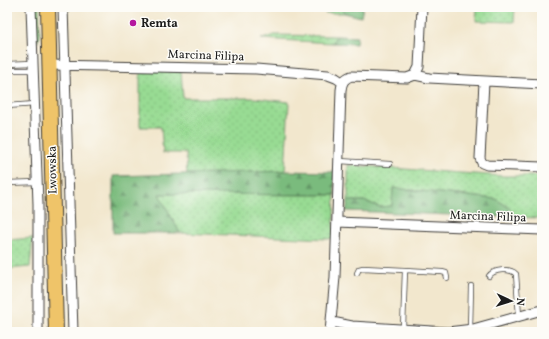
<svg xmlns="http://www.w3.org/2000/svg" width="549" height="339" font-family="Vollkorn,serif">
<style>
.grass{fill:url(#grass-dots);stroke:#5a7c58}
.forest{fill:url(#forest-firs);stroke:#4b6c4c}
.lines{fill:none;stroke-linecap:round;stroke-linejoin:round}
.service-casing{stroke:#3c3a37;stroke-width:6}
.minor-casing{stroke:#3c3a37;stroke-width:11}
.primary-casing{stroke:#3c3a37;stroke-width:16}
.service{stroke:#fff;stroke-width:4.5}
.minor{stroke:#fff;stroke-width:9}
.primary{stroke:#efc469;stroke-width:14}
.poi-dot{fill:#b5179e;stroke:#fdfcf7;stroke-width:1.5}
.labels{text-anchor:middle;stroke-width:3;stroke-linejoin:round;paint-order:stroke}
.poi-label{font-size:12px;font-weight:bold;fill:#1c1c1c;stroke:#fdfcf7;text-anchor:start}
.street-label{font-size:12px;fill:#1c1c1c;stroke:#fdfcf7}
</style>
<defs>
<pattern id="grass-dots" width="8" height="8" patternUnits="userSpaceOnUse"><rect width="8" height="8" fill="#98db93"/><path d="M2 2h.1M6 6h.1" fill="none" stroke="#82bb7e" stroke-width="1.8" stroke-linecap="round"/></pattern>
<pattern id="forest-firs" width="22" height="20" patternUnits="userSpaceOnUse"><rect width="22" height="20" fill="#7abb7d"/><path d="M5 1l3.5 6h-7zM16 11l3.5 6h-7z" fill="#639766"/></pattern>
</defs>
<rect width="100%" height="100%" fill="#fdfcf7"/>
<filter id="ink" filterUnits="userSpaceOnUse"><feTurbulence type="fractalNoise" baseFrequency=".025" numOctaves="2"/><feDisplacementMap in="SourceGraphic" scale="8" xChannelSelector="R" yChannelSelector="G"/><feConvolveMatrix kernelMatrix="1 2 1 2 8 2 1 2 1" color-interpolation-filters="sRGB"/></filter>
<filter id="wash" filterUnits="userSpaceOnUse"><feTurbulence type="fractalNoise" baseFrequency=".012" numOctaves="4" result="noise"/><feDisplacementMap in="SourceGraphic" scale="16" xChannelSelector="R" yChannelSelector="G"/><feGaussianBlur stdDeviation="0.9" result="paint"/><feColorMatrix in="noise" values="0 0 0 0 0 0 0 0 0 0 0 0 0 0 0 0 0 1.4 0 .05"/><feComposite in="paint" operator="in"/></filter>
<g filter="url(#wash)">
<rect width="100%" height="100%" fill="#f2e7cd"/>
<path class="grass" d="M 34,7 L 39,7 L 40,37 L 37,42 Z
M 326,7 L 340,7 L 344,13 L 325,13 Z
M 477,7 L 515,7 L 514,22 L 476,21 Z
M 274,35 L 337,36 L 332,43 L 261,39 Z
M 140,69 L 181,70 L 183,98 L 255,98 L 289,102 L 285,171 L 187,174 L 186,153 L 163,153 L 161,127 L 140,127 Z
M 348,165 L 503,176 L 542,176 L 542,218 L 502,217 L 511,209 L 496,199 L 393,188 L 392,206 L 380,207 L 364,201 L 348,201 Z
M 158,194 L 335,195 L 333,238 L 328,239 L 180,233 Z
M 33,238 L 30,267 L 7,269 L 7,240 Z"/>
<path class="forest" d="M 340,7 L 363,7 L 361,17 L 344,13 Z
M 337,36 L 357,37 L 356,44 L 332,43 Z
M 285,171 L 334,172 L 335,195 L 159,194 L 180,233 L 113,233 L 113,176 Z
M 393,188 L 496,199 L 511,209 L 502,217 L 346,211 L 348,201 L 364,201 L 380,207 L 392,206 Z"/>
</g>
<g filter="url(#ink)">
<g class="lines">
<defs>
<path id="service" d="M 7,64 L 33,63
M 7,70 L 33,70
M 7,106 L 35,104
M 339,161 L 390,164
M 7,183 L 37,182
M 405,270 L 442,272 L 446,273 L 447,278
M 357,273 L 359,269 L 363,268 L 405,270 L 403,328
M 489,276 C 494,269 510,268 516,274 L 519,316
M 470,330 L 471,286"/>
<path id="minor" d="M 31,7 L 38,204 L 38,332
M 63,7 L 73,332
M 49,65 L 256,69 L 328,75 L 336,78 L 342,82
M 415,75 L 419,67 L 422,7
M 484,82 L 480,158 L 482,163 L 487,165 L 542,167
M 337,222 L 542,230
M 332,322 L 352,326 L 448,332 L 473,329 L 542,310
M 330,332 L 335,277 L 341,90 C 342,82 344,79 351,76 L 407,78 L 415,75 L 429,78 L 542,84"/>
<path id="primary" d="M 48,7 L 56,332"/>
</defs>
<use href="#service" class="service-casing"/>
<use href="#minor" class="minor-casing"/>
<use href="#primary" class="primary-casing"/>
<use href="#service" class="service"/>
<use href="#minor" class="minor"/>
<use href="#primary" class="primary"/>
</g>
</g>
<circle class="poi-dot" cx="133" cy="23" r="4"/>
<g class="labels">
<g class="poi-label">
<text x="141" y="27">Remta</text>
</g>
<g class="street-label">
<text transform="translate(206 55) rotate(2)" y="4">Marcina Filipa</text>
<text transform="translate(52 170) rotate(-91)" y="4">Lwowska</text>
<text transform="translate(488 216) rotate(2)" y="4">Marcina Filipa</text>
</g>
</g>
<rect width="549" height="339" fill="none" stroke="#fdfcf7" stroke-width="24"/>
<g transform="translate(511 301) rotate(94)" stroke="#fdfcf7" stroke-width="3" paint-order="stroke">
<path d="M0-3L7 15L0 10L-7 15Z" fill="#1c1c1c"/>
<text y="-6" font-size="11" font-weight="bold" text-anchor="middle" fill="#1c1c1c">N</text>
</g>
</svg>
